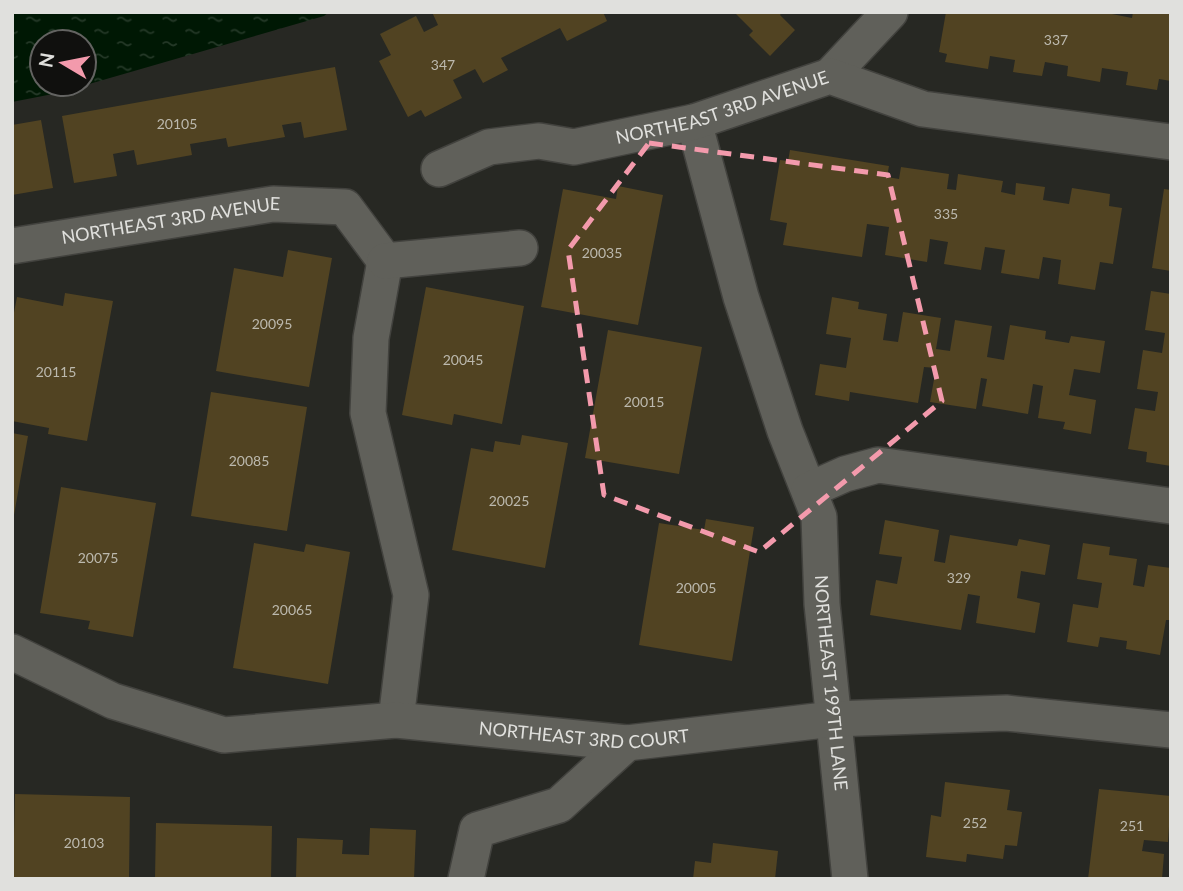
<svg xmlns="http://www.w3.org/2000/svg" width="1183" height="891" font-family="Lato,sans-serif">
<style>
.water{fill:url(#water-ripples);fill-rule:evenodd}
.building{fill:#514322}
.lines{fill:none;stroke-linecap:round;stroke-linejoin:round}
.street-casing{stroke:#42423e;stroke-width:38}
.street{stroke:#60605a;stroke-width:35}
.marked{fill:none;stroke:#f39aac;stroke-width:5;stroke-dasharray:14 9;stroke-linejoin:round}
.labels{text-anchor:middle;stroke-width:6;stroke-linejoin:round;paint-order:stroke}
.number-label{font-size:14px;fill:#bcb9ae}
.street-label{font-size:18px;fill:#e0e0dd;stroke:#10100e}
</style>
<defs>
<pattern id="water-ripples" width="26" height="14" patternUnits="userSpaceOnUse" patternTransform="scale(1.75)"><rect width="26" height="14" fill="#001804"/><path d="M2 4q2-2 4 0t4 0M15 11q2-2 4 0t4 0" fill="none" stroke="#253928"/></pattern>
</defs>
<rect width="100%" height="100%" fill="#272823"/>
<path class="water" d="M 12,12 L 329,12 L 324,16 L 58,93 L 12,102 ZM 42,42 L 84,42 L 84,84 L 42,84 Z"/>
<path class="building" d="M 432,12 L 603,12 L 607,21 L 567,41 L 560,28 L 501,58 L 508,70 L 483,83 L 475,69 L 453,80 L 462,98 L 425,117 L 421,110 L 408,117 L 379,61 L 391,55 L 380,34 L 416,16 L 424,32 L 438,25 Z
M 734,12 L 782,12 L 780,15 L 795,30 L 770,56 L 749,35 L 753,31 Z
M 946,12 L 1113,12 L 1112,14 L 1132,18 L 1133,12 L 1171,12 L 1169,27 L 1171,28 L 1171,81 L 1159,79 L 1157,90 L 1126,85 L 1128,72 L 1102,68 L 1100,82 L 1067,76 L 1068,66 L 1045,62 L 1042,76 L 1013,72 L 1015,60 L 990,56 L 988,69 L 945,62 L 947,54 L 939,52 Z
M 335,67 L 347,130 L 304,138 L 301,122 L 282,125 L 285,137 L 228,147 L 226,138 L 190,144 L 192,155 L 137,165 L 134,150 L 113,154 L 117,176 L 74,183 L 62,116 Z
M 41,120 L 53,188 L 12,195 L 12,125 Z
M 790,150 L 889,166 L 887,177 L 899,179 L 901,167 L 949,174 L 947,189 L 956,190 L 958,174 L 1003,181 L 1001,192 L 1015,195 L 1016,183 L 1045,187 L 1043,200 L 1069,204 L 1072,188 L 1110,194 L 1109,206 L 1122,208 L 1113,264 L 1100,262 L 1095,290 L 1058,284 L 1061,260 L 1043,257 L 1039,279 L 1001,273 L 1005,250 L 985,247 L 981,270 L 944,264 L 948,242 L 930,239 L 927,262 L 885,255 L 889,227 L 867,224 L 862,257 L 783,245 L 787,223 L 770,220 L 780,160 L 788,161 Z
M 618,186 L 663,195 L 638,325 L 541,307 L 563,189 L 616,199 Z
M 1164,189 L 1171,190 L 1171,271 L 1152,268 Z
M 288,250 L 332,258 L 309,387 L 216,371 L 234,268 L 283,277 Z
M 426,287 L 524,306 L 502,424 L 454,414 L 452,425 L 402,415 Z
M 1151,291 L 1171,294 L 1171,466 L 1146,462 L 1147,452 L 1128,449 L 1135,408 L 1155,411 L 1158,392 L 1137,389 L 1143,350 L 1162,353 L 1165,333 L 1145,330 Z
M 65,293 L 113,301 L 87,441 L 48,434 L 49,428 L 12,421 L 12,323 L 17,297 L 63,306 Z
M 832,297 L 859,302 L 858,309 L 887,314 L 883,340 L 898,342 L 903,312 L 941,318 L 936,349 L 950,351 L 955,320 L 992,326 L 987,357 L 1004,360 L 1010,325 L 1046,331 L 1045,339 L 1069,343 L 1071,336 L 1105,341 L 1100,373 L 1074,369 L 1069,395 L 1096,400 L 1091,434 L 1063,429 L 1065,422 L 1038,418 L 1043,386 L 1033,384 L 1028,414 L 982,406 L 987,379 L 981,378 L 976,409 L 930,402 L 936,368 L 924,367 L 918,403 L 850,392 L 849,401 L 815,395 L 820,364 L 846,368 L 851,338 L 826,334 Z
M 608,330 L 702,347 L 679,474 L 585,458 Z
M 211,392 L 307,407 L 287,531 L 191,516 Z
M 12,433 L 28,436 L 14,515 L 12,515 Z
M 522,435 L 568,443 L 545,568 L 452,550 L 471,448 L 493,452 L 495,441 L 520,445 Z
M 61,487 L 156,503 L 133,637 L 88,629 L 90,621 L 40,613 Z
M 706,519 L 754,527 L 732,661 L 639,645 L 659,523 L 704,530 Z
M 885,520 L 939,530 L 934,561 L 945,563 L 950,535 L 1017,546 L 1019,539 L 1050,545 L 1045,575 L 1021,571 L 1017,598 L 1040,603 L 1035,633 L 976,623 L 980,596 L 968,594 L 961,630 L 870,615 L 876,580 L 897,584 L 902,557 L 879,554 Z
M 254,543 L 304,552 L 306,544 L 350,552 L 328,684 L 233,668 Z
M 1083,543 L 1110,547 L 1109,555 L 1137,559 L 1133,585 L 1144,587 L 1148,565 L 1171,568 L 1171,620 L 1166,620 L 1160,655 L 1126,649 L 1127,641 L 1100,637 L 1098,647 L 1067,642 L 1073,604 L 1098,608 L 1102,583 L 1077,579 Z
M 945,782 L 1010,790 L 1007,810 L 1022,812 L 1017,846 L 1005,845 L 1003,859 L 967,854 L 966,862 L 926,857 L 931,815 L 941,817 Z
M 1099,789 L 1171,796 L 1168,842 L 1144,840 L 1142,851 L 1164,854 L 1162,879 L 1088,879 Z
M 15,794 L 130,797 L 129,879 L 13,878 Z
M 156,823 L 272,826 L 271,879 L 155,879 Z
M 370,828 L 416,830 L 414,879 L 296,879 L 297,838 L 343,840 L 342,854 L 369,855 Z
M 713,843 L 778,851 L 775,879 L 693,879 L 695,861 L 711,863 Z"/>
<g class="lines">
<defs>
<g id="street">
<path d="M 830,76 L 890,12"/>
<path id="s1" d="M 694,122 L 741,297 L 785,431 L 819,517 L 822,604 L 850,879"/>
<path id="s2" d="M 439,169 L 489,147 L 539,141 L 574,147 L 694,122 L 830,76 L 923,109 L 1171,142"/>
<path id="s3" d="M 12,246 L 273,204 L 345,207 L 385,261"/>
<path d="M 385,261 L 371,338 L 368,413 L 411,595 L 396,720"/>
<path d="M 385,261 L 520,248"/>
<path d="M 809,490 L 845,474 L 878,465 L 1171,506"/>
<path id="s4" d="M 12,652 L 113,701 L 224,735 L 396,720 L 627,743 L 833,719 L 1006,713 L 1171,730"/>
<path d="M 466,879 L 477,830 L 559,805 L 627,743"/>
</g>
</defs>
<use href="#street" class="street-casing"/>
<use href="#street" class="street"/>
</g>
<path class="marked" d="M 649,143 L 888,175 L 942,401 L 759,552 L 604,495 L 568,250 Z"/>
<g class="labels">
<g class="number-label">
<text x="1056" y="45">337</text>
<text x="443" y="70">347</text>
<text x="177" y="129">20105</text>
<text x="946" y="219">335</text>
<text x="602" y="258">20035</text>
<text x="272" y="329">20095</text>
<text x="463" y="365">20045</text>
<text x="56" y="377">20115</text>
<text x="644" y="407">20015</text>
<text x="249" y="466">20085</text>
<text x="509" y="506">20025</text>
<text x="98" y="563">20075</text>
<text x="959" y="583">329</text>
<text x="696" y="593">20005</text>
<text x="292" y="615">20065</text>
<text x="975" y="828">252</text>
<text x="1132" y="831">251</text>
<text x="84" y="848">20103</text>
</g>
<g class="street-label">
<text dy="6" stroke="none"><textPath href="#s2" startOffset="294">NORTHEAST 3RD AVENUE</textPath></text>
<text dy="6" stroke="none"><textPath href="#s3" startOffset="161">NORTHEAST 3RD AVENUE</textPath></text>
<text dy="6" stroke="none"><textPath href="#s1" startOffset="581">NORTHEAST 199TH LANE</textPath></text>
<text dy="6" stroke="none"><textPath href="#s4" startOffset="590">NORTHEAST 3RD COURT</textPath></text>
</g>
</g>
<rect width="1183" height="891" fill="none" stroke="#e0e0dd" stroke-width="28"/>
<g transform="translate(63 63) rotate(280)"><circle r="33" fill="#10100e" stroke="#636361" stroke-width="2"/>
<path d="M0-5L12 26L0 18L-12 26Z" fill="#f39aac"/>
<text y="-10" font-size="19" font-weight="bold" text-anchor="middle" fill="#e0e0dd">N</text>
</g>
</svg>
